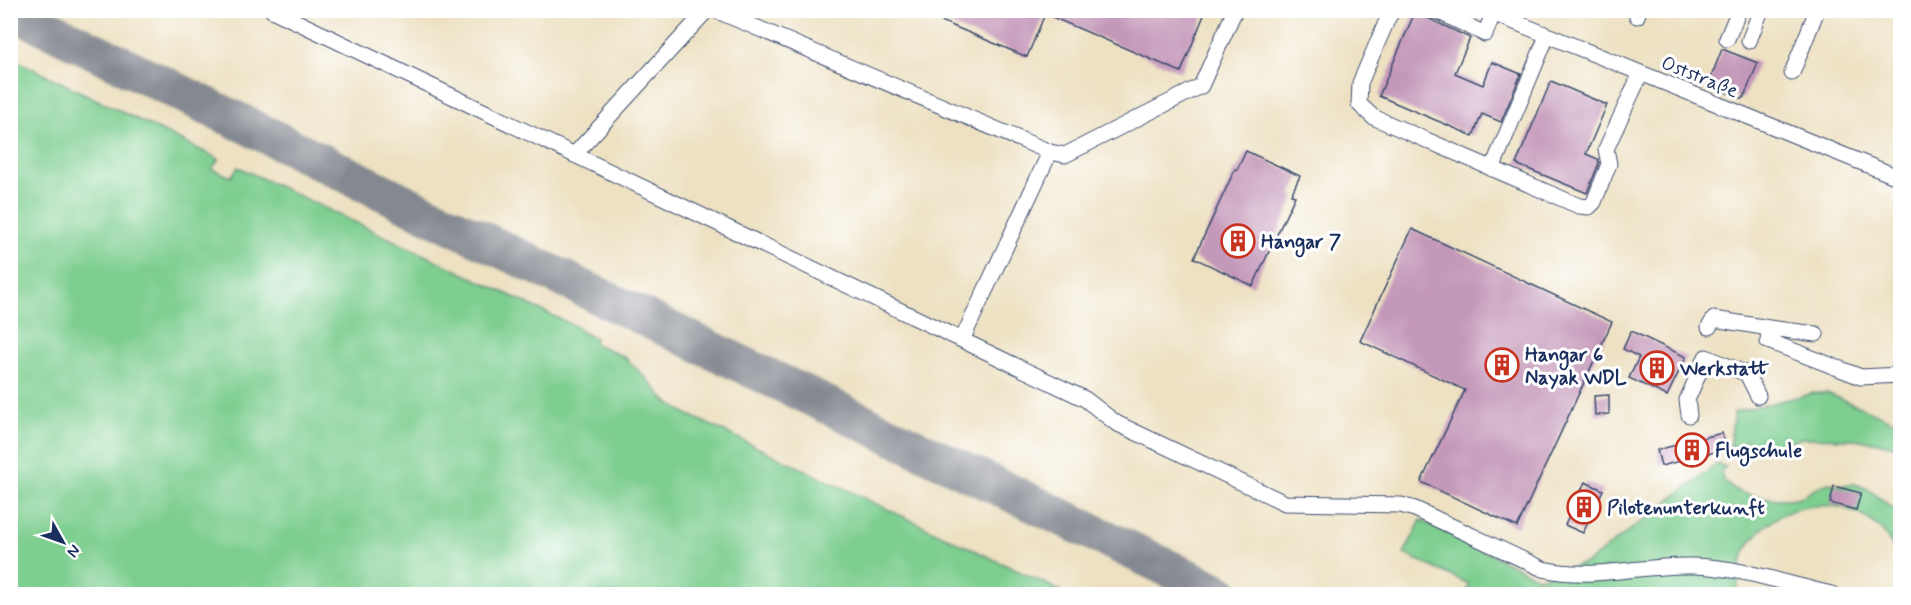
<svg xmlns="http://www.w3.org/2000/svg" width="1911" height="605" font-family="Mynerve,sans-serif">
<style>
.green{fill:#7dce8f;stroke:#4c7e76;stroke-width:1.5}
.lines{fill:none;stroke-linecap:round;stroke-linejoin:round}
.taxiway{stroke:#848890;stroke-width:38}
.building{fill:#c498b9}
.minor-casing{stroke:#3a4a6d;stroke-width:17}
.minor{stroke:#fff;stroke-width:15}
.labels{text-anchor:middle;stroke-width:6;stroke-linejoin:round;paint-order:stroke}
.street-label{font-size:20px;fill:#1b2f5e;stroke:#fff}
.poi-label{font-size:20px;font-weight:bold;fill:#1b2f5e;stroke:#fff;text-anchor:start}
</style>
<rect width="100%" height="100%" fill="#fff"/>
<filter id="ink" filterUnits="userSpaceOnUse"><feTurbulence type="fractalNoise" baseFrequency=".0167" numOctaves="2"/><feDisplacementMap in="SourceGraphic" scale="12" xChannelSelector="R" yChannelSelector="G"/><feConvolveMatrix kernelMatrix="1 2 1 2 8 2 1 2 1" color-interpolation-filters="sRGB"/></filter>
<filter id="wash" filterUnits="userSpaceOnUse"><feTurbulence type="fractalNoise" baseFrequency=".008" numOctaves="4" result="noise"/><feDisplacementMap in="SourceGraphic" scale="24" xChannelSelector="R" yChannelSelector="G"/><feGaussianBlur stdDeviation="1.35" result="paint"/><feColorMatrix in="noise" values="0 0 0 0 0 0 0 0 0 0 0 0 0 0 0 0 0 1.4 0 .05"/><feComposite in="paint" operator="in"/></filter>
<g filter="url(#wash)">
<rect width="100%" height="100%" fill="#ede1c2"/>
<path class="green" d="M 11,58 L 219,159 L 212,169 L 231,177 L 238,167 L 579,328 L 580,331 L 595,338 L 594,343 L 624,357 L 646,378 L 667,402 L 687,414 L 1067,594 L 11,594 Z
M 1814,393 L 1827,393 L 1900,424 L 1900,451 L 1895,446 L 1875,442 L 1850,439 L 1803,438 L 1773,447 L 1747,441 L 1729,449 L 1734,412 Z
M 1717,464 L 1726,467 L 1721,471 C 1722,497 1776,501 1796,498 C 1808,496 1818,484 1830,483 C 1833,483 1836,485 1839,485 C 1844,485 1848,484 1853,484 C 1873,486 1883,506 1900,511 L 1900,563 C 1870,470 1731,497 1738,594 L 1465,594 L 1469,584 L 1404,554 L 1421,520 L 1539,578 L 1588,562 Z"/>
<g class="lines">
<path class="taxiway" d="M 11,10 L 428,214 L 1222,594"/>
</g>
<g id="blocks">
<path class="building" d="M 1046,10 L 1206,10 L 1181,72 L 1045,14 L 1027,57 L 917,11 Z
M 1415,12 L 1470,38 L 1455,73 L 1483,85 L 1492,62 L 1521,74 L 1501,122 L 1482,114 L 1473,136 L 1379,96 Z
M 1722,49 L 1758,63 L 1743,99 L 1708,85 Z
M 1551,81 L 1607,105 L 1586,154 L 1598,159 L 1599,163 L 1587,193 L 1516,164 Z
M 1246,151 L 1300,176 L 1291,195 L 1295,196 L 1253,286 L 1194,258 L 1235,169 L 1237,170 Z
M 1412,229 L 1612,322 L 1517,527 L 1421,482 L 1465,390 L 1360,341 Z
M 1631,331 L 1686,357 L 1667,396 L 1629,378 L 1639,357 L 1623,349 Z
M 1609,395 L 1609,414 L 1595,415 L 1594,396 Z
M 1722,433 L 1726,449 L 1661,466 L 1657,450 Z
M 1585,482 L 1603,490 L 1583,533 L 1565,525 Z
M 1834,486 L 1861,493 L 1856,510 L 1830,503 Z"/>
</g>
</g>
<g filter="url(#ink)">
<use href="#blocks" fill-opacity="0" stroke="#3a4a6d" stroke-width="1.5"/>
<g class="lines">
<defs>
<path id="minor" d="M 272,10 L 1085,399 L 1116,423 L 1285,503 L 1401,505 L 1415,509 L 1543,569 C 1595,581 1641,564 1693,566 C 1740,567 1786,584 1832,594
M 715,10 L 1050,152 L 1065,155 L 1201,86 L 1235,10
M 1393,10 L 1388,18 L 1360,83 L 1359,104 L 1373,117 L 1579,206 L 1589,207 L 1594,202 L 1609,164 L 1606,149 L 1640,75
M 1435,10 L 1485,34 L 1493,14
M 1485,10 L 1900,178
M 1637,16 L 1639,10
M 1727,39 L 1739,10
M 1749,41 L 1761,10
M 1792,73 L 1817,10
M 574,155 L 707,10
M 1492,169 L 1547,36
M 1709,327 L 1714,319 L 1769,328 L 1768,341 L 1861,377 L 1900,375
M 1769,328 L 1816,334
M 962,340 L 1050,152
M 1689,415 L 1687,400 L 1706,357 L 1747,374 L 1758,396"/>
</defs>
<use href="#minor" class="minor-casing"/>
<use href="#minor" class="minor"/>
</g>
</g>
<defs>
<symbol id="building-ring" viewBox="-11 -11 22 22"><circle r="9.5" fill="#fff" stroke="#c8321e" stroke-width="1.5"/><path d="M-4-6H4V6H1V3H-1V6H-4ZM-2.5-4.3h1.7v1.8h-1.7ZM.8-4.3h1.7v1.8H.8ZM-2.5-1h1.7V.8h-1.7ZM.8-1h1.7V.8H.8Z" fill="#c8321e"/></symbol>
</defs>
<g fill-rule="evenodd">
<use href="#building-ring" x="1219" y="222" width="38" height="38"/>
<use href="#building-ring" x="1483" y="346" width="38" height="38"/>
<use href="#building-ring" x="1638" y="349" width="38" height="38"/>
<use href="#building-ring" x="1673" y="431" width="38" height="38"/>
<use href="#building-ring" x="1565" y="488" width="38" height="38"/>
</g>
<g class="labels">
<g class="street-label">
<text transform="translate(1700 76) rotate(22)" y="7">Oststraße</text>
</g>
<g class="poi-label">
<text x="1261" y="248">Hangar 7</text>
<text x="1525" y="361">Hangar 6<tspan x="1525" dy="23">Nayak WDL</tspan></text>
<text x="1680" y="375">Werkstatt</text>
<text x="1715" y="457">Flugschule</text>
<text x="1607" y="514">Pilotenunterkunft</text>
</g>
</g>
<rect width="1911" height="605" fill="none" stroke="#fff" stroke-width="36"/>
<g transform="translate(63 542) rotate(130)" stroke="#ffffff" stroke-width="4.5" paint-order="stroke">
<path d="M0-4.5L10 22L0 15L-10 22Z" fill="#1b2f5e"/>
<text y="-9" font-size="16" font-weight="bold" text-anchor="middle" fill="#1b2f5e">N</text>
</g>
</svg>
